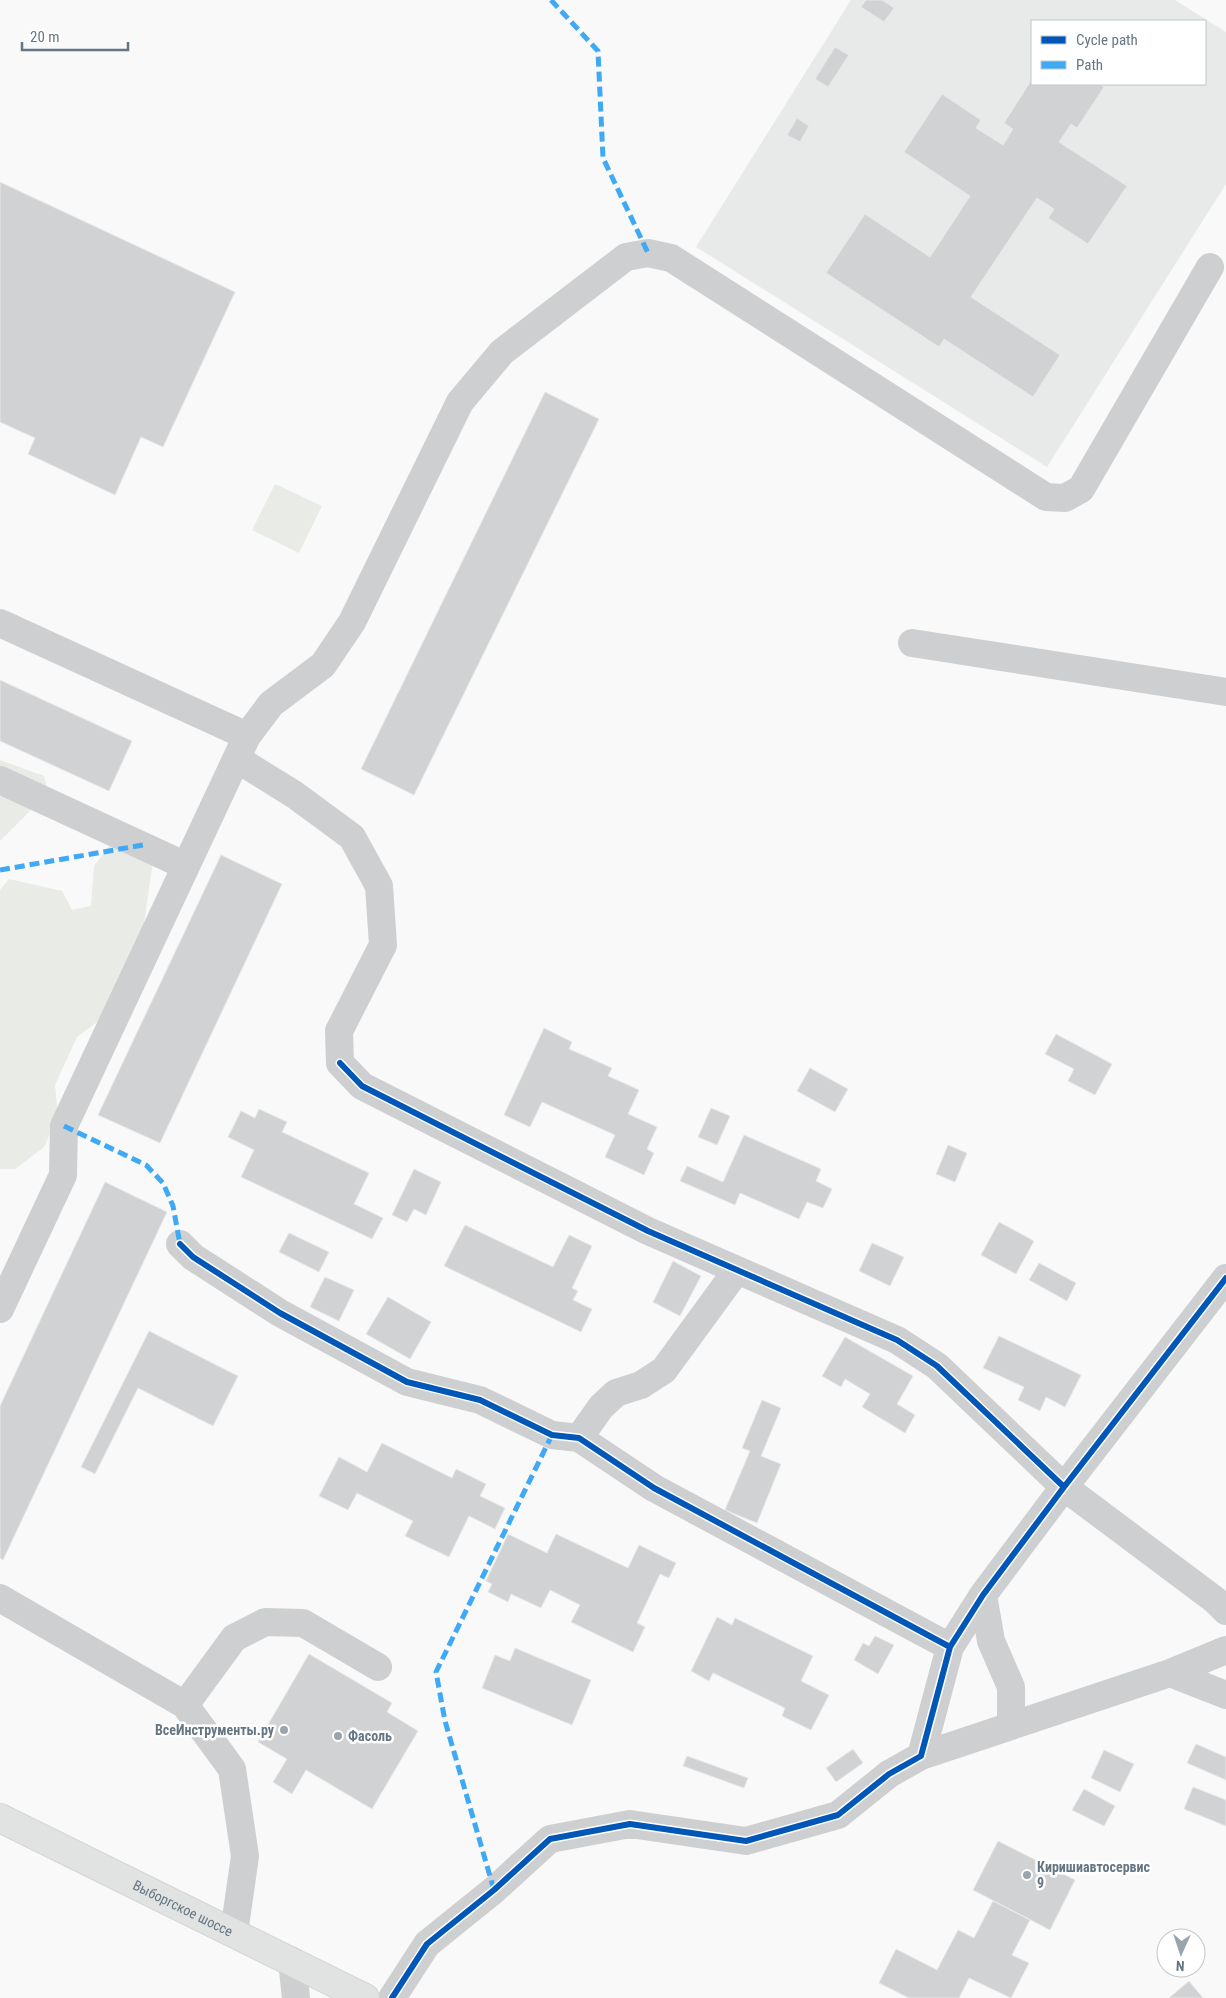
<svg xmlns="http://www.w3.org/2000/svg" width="1226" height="1998" font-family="'Roboto Condensed',sans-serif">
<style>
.built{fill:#e8e9e9;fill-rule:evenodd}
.green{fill:#e8ebe6}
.building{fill:#d0d2d3;stroke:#e8e8e8}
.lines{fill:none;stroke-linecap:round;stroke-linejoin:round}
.major-casing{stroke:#d5d6d7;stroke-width:30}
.minor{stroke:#cecfd0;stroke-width:28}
.major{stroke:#e1e2e2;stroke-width:28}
.quiet{stroke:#3fa9f5;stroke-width:5;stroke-dasharray:10 5;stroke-linecap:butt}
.cycleway-casing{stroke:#fff;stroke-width:9}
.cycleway{stroke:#0057b8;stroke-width:6}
.poi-dot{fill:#99a4ac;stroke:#fff;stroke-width:2}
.labels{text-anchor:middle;stroke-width:5;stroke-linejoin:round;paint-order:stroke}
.poi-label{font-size:14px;font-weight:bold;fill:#657683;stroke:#fff;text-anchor:start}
.street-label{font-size:14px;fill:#657683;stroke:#fff}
</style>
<rect width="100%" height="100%" fill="#f9f9f9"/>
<path class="built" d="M 851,0 L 1175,0 L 1226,32 L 1226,184 L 1047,467 L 696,247 ZM 1032,21 L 1205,21 L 1205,84 L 1032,84 Z"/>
<path class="green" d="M 275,484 L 322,506 L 299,553 L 252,530 Z
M 0,760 L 44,776 L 48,793 L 0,841 Z
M 156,839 L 144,924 L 108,1014 L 77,1037 L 55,1085 L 58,1116 L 44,1147 L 15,1169 L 0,1169 L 0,890 L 9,879 L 62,891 L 72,910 L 91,906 L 94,866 L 112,842 Z"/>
<path class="building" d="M 866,0 L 882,0 L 894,8 L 884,22 L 861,7 Z
M 835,47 L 849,55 L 828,87 L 815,79 Z
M 1032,79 L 1032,84 L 1099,84 L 1104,87 L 1077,128 L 1071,124 L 1059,142 L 1127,186 L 1088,244 L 1048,218 L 1054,209 L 1037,198 L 971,297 L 1060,355 L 1033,397 L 944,339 L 939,347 L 826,273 L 865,214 L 930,257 L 970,196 L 904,152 L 942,94 L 981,120 L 976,128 L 1003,145 L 1013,129 L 1004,123 Z
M 797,118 L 809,126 L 800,142 L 787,135 Z
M 0,182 L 235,292 L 163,447 L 141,437 L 115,495 L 28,454 L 35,438 L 0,422 Z
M 545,392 L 599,419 L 414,795 L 361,769 Z
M 0,680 L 132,741 L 109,791 L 0,741 Z
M 221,855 L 282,884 L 160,1143 L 98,1115 Z
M 544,1028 L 572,1042 L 569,1049 L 612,1068 L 608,1076 L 639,1090 L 628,1114 L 657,1127 L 647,1149 L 654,1153 L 644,1175 L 605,1157 L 615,1135 L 542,1102 L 530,1127 L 504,1115 Z
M 1056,1034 L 1112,1064 L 1095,1095 L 1068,1081 L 1074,1069 L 1045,1054 Z
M 810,1068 L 848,1089 L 835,1112 L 797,1091 Z
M 711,1108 L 730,1116 L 717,1145 L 698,1137 Z
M 259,1109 L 287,1122 L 282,1132 L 369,1173 L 354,1204 L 383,1218 L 372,1239 L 241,1177 L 254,1150 L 228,1137 L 241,1111 L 255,1118 Z
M 744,1135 L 821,1169 L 816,1181 L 832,1189 L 823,1208 L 807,1202 L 799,1219 L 740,1193 L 735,1205 L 680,1181 L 687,1166 L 723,1182 Z
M 948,1145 L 967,1153 L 955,1182 L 936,1174 Z
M 414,1169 L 441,1182 L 426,1215 L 414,1209 L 407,1222 L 392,1215 Z
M 105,1182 L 167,1212 L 3,1560 L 0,1558 L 0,1406 Z
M 999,1222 L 1034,1241 L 1016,1274 L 981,1255 Z
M 465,1225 L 553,1267 L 569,1235 L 592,1246 L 572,1288 L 578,1291 L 573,1300 L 592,1309 L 581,1332 L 444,1266 Z
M 289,1233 L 329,1252 L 319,1272 L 279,1252 Z
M 872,1243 L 904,1257 L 890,1286 L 859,1271 Z
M 673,1261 L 701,1276 L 680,1316 L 653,1302 Z
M 1039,1263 L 1076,1283 L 1067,1301 L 1029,1280 Z
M 325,1277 L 354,1290 L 339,1321 L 310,1307 Z
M 388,1297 L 431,1322 L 410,1359 L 366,1334 Z
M 149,1331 L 238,1376 L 213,1426 L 138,1388 L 95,1474 L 81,1467 Z
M 999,1336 L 1081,1375 L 1065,1407 L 1046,1397 L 1040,1411 L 1018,1400 L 1024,1387 L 983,1368 Z
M 845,1337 L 913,1376 L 897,1404 L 915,1415 L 905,1433 L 862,1407 L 870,1394 L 845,1379 L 841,1387 L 822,1376 Z
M 762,1400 L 781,1408 L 761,1456 L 781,1464 L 757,1523 L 725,1510 L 750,1451 L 742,1448 Z
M 382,1443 L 452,1478 L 456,1469 L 486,1484 L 480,1496 L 505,1508 L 495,1529 L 469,1516 L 449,1557 L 405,1536 L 413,1521 L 357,1493 L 348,1510 L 319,1496 L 339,1457 L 367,1472 Z
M 508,1534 L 547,1553 L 556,1534 L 628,1568 L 639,1545 L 676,1563 L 669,1578 L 660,1574 L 637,1623 L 645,1627 L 633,1652 L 571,1622 L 580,1605 L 550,1590 L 541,1608 L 511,1594 L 508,1602 L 488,1592 L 492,1584 L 486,1581 Z
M 717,1617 L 732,1625 L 735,1618 L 813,1656 L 801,1681 L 829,1695 L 811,1730 L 782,1716 L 785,1708 L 713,1673 L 709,1681 L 691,1671 Z
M 875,1636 L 894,1645 L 878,1674 L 854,1660 L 863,1643 L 869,1646 Z
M 515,1648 L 591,1680 L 572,1725 L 482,1688 L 495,1655 L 510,1661 Z
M 309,1654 L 392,1703 L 387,1712 L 418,1731 L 372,1809 L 306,1770 L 292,1794 L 273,1782 L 287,1759 L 258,1742 Z
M 1196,1744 L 1226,1757 L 1226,1780 L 1187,1763 Z
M 853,1749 L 863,1763 L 836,1782 L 826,1768 Z
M 1104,1750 L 1134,1764 L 1120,1792 L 1091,1778 Z
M 687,1756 L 748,1778 L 744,1788 L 683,1766 Z
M 1193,1787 L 1226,1800 L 1226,1826 L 1184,1809 Z
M 1084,1789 L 1115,1806 L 1104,1826 L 1072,1810 Z
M 998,1841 L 1075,1880 L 1050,1930 L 973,1890 Z
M 993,1901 L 1030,1920 L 1012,1955 L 1029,1963 L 1011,1998 L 969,1978 L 959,1998 L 909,1998 L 879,1983 L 896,1949 L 937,1970 L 958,1930 L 974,1938 Z
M 1189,1981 L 1203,1998 L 1169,1998 Z"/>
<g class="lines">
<defs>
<g id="major">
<path id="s1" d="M 0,1818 L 365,1998"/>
</g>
</defs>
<use href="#major" class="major-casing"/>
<path class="minor" d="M 0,623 L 247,736
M 912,643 L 1226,692
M 237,759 L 295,795 L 352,837 L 379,886 L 383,945 L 339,1031 L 340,1063 L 362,1086 L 648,1231 L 897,1340 L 937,1366 L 1064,1487 L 1215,1600 L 1226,1611
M 0,780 L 186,866
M 180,1244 L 193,1257 L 280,1313 L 407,1382 L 480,1400 L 552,1435 L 579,1438 L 654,1488 L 950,1647
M 0,1309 L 63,1175 L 64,1126 L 247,736 L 271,704 L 323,665 L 352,622 L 460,402 L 502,352 L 626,257 L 648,253 L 671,258 L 1046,497 L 1065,498 L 1081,489 L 1210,267
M 579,1438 L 601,1407 L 616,1393 L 641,1385 L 664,1370 L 737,1270
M 983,1595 L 991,1641 L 1011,1687 L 1011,1726
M 0,1598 L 185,1705 L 232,1769 L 245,1856 L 234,1933
M 1170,1673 L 1226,1650
M 185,1705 L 234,1638 L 265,1622 L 303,1623 L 378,1667
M 921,1756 L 1170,1673 L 1226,1695
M 292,1961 L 296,1998
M 392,1998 L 427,1944 L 494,1890 L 550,1839 L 630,1824 L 746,1841 L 838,1815 L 889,1774 L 921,1756 L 950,1647 L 983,1595 L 1064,1487 L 1226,1278"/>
<use href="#major" class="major"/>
<path class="quiet" d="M 551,0 L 598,51 L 603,158 L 648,253
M 0,870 L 143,845
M 64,1126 L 146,1165 L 163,1183 L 173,1206 L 180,1244
M 494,1890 L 445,1721 L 436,1672 L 552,1435"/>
<defs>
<path id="cycleway" d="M 340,1063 L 362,1086 L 648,1231 L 897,1340 L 937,1366 L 1064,1487
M 180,1244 L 193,1257 L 280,1313 L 407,1382 L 480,1400 L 552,1435 L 579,1438 L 654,1488 L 950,1647
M 392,1998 L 427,1944 L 494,1890 L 550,1839 L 630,1824 L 746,1841 L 838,1815 L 889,1774 L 921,1756 L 950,1647 L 983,1595 L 1064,1487 L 1226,1278"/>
</defs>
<use href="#cycleway" class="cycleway-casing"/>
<use href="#cycleway" class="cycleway"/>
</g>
<g class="poi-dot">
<circle cx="284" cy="1730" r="5"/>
<circle cx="338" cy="1736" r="5"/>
<circle cx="1027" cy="1875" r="5"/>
</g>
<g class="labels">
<g class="poi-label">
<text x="274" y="1735" text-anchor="end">ВсеИнструменты.ру</text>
<text x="348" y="1741">Фасоль</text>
<text x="1037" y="1872">Киришиавтосервис<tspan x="1037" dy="16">9</tspan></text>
</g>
<g class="street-label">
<text dy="5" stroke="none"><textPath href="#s1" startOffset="204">Выборгское шоссе</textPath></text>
</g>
</g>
<rect x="1031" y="20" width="175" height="65" fill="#ffffff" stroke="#c1c8cd"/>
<rect x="1041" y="36" width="25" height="8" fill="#0057b8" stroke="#c1c8cd"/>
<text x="1076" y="45" font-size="15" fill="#657683">Cycle path</text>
<rect x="1041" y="61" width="25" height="8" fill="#3fa9f5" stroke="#c1c8cd"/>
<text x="1076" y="70" font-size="15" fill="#657683">Path</text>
<g transform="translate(1181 1953) rotate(183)"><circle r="24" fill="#ffffff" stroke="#c1c8cd"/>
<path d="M0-4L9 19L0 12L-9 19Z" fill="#99a4ac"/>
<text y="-8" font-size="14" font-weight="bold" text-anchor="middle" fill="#657683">N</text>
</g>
<path d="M22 42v8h106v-8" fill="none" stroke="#657683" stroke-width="2.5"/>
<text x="30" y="42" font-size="15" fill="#657683" stroke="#ffffff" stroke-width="4" paint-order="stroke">20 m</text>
</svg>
